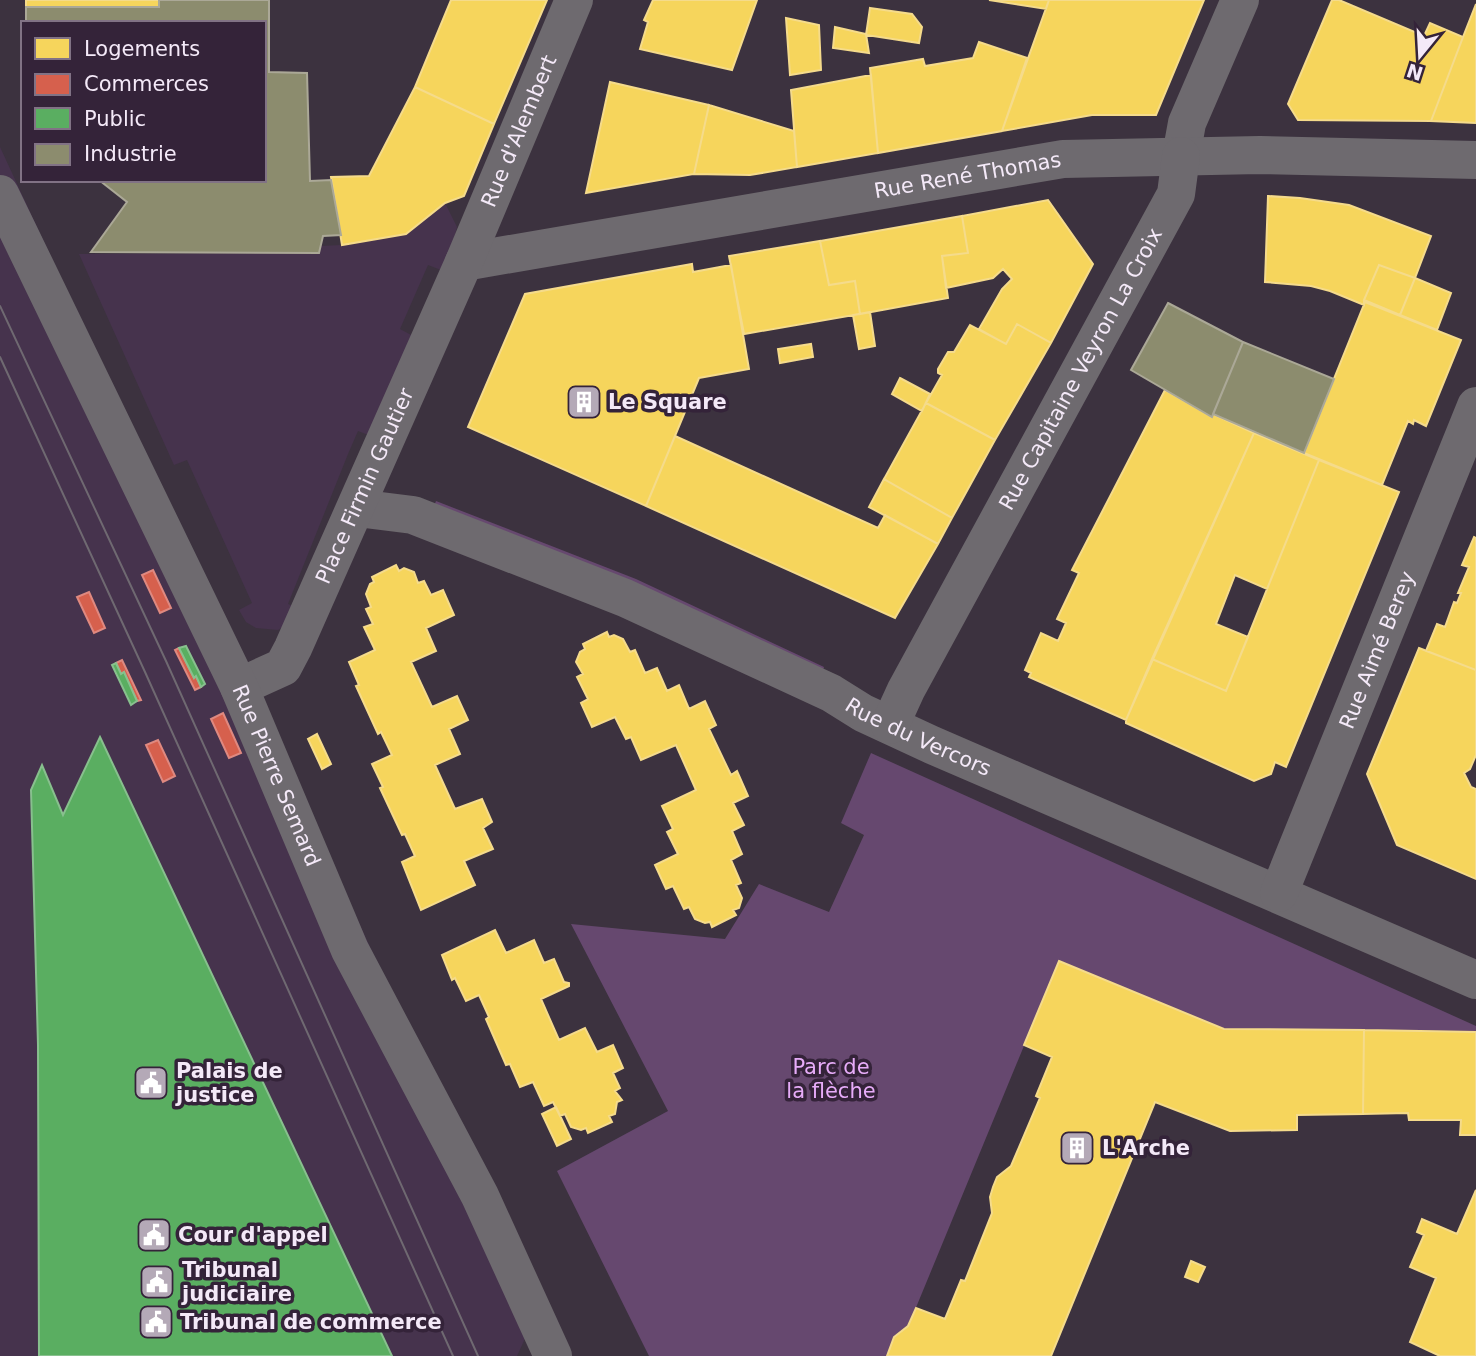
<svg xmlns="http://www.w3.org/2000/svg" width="1476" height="1356" font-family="'DejaVu Sans',sans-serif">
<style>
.built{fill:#46334d}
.green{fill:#66486f}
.homes{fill:#f6d55c;stroke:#f5db8b;stroke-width:2}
.shops{fill:#d6604d;stroke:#df8980;stroke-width:2}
.public{fill:#5aae61;stroke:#88c08e;stroke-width:2}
.industry{fill:#8c8c6e;stroke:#aba897;stroke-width:2}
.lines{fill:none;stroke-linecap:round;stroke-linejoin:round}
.pedestrian{stroke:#6e6a6f;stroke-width:38}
.minor{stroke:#6e6a6f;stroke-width:38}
.tertiary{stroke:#6e6a6f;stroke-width:38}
.tram{stroke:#6f6971;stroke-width:2}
.labels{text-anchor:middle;stroke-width:7;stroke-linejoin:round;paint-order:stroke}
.street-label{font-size:21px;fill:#f4e9f8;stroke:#342339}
.poi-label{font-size:21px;font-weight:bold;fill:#f4e9f8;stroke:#342339;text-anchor:start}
.park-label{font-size:21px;fill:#e7acf9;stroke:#342339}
</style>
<rect width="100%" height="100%" fill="#3c323f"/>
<path class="built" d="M 0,147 L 538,1310 L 517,1356 L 0,1356 Z
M 445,203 L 457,227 L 453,243 L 441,270 L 428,265 L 400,329 L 413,336 L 371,436 L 358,431 L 348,454 L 288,604 L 300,609 L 288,624 L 278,630 L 256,628 L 246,622 L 239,610 L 252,603 L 187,460 L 174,465 L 79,254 L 319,253 L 320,246 L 342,245 L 406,234 Z"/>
<path class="green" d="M 436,501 L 636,579 L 824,667 L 821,676 L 433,509 Z
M 871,753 L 1476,1026 L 1476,1032 L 1224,1029 L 1059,961 L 896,1356 L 649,1356 L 557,1171 L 668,1111 L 571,924 L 725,939 L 759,884 L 829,912 L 864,835 L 841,823 Z"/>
<path class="homes" d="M 26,0 L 159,0 L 159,7 L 26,7 Z
M 451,0 L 547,0 L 494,124 L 415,87 Z
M 653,0 L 757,0 L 732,70 L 640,49 L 648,22 L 644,20 Z
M 989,0 L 1049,0 L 1046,9 Z
M 1049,0 L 1204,0 L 1156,115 L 1092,115 L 1002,131 Z
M 1332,0 L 1339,0 L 1424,36 L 1430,23 L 1463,37 L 1431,121 L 1298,120 L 1288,104 Z
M 1476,4 L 1476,123 L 1431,121 L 1463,37 Z
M 870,8 L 912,14 L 922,27 L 919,43 L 866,35 Z
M 786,18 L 819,25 L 821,70 L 790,75 Z
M 835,27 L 866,34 L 869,53 L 833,48 Z
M 979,42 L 1027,58 L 1002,131 L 878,153 L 870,68 L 923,59 L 925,66 L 973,58 Z
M 871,75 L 878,153 L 797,167 L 791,90 Z
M 610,82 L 709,105 L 694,174 L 586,193 Z
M 415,87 L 494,124 L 464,196 L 445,203 L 406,234 L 342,245 L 331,177 L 369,176 Z
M 709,105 L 794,131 L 797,167 L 750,175 L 694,174 Z
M 1268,196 L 1300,198 L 1349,205 L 1431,236 L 1415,278 L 1379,265 L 1364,300 L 1364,305 L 1330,291 L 1311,286 L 1265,282 Z
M 1048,200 L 1093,264 L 1051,343 L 1017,324 L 1006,344 L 979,329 L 1002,289 L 1012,279 L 1003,269 L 993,278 L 946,288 L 942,256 L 968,253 L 962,216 Z
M 962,216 L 968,253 L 942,256 L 948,298 L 860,314 L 855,281 L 829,285 L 820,241 Z
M 820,241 L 829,285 L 855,281 L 860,314 L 744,334 L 729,256 Z
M 692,264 L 693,272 L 731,265 L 749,369 L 699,378 L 646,506 L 468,427 L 525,294 Z
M 1379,265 L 1415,278 L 1400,315 L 1364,300 Z
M 1415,278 L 1451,293 L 1437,330 L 1400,315 Z
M 1365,302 L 1461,340 L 1426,426 L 1414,420 L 1413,424 L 1408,421 L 1382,485 L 1304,453 Z
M 870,312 L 875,346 L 859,349 L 853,315 Z
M 1017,324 L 1051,343 L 995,440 L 926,403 L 942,375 L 938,373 L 938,369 L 948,352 L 954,352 L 970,325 L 1006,344 Z
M 811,344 L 813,357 L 780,363 L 778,349 Z
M 900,378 L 930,394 L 922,411 L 892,394 Z
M 1165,390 L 1212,417 L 1213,414 L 1254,433 L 1126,720 L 1029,677 L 1031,673 L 1025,670 L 1041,633 L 1058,641 L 1066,623 L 1057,619 L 1079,573 L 1072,570 Z
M 926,403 L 995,440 L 952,518 L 884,479 Z
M 1254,433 L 1319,460 L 1267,589 L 1235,575 L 1216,624 L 1248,637 L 1226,691 L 1152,659 Z
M 675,436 L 878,528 L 885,515 L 938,544 L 895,618 L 646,506 Z
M 1319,460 L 1399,492 L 1286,767 L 1275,762 L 1271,774 L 1254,781 L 1126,723 L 1126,720 L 1152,659 L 1226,691 Z
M 884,479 L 952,518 L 938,544 L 869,507 Z
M 1474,537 L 1476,538 L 1476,670 L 1426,651 L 1437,624 L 1445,627 L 1454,602 L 1457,603 L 1461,593 L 1458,593 L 1469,567 L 1462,565 Z
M 396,565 L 399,571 L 404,568 L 414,572 L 418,583 L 424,581 L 431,595 L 443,590 L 454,615 L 426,628 L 436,651 L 411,662 L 432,707 L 457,696 L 468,720 L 449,729 L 460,754 L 435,765 L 455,809 L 482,799 L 492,822 L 483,828 L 493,849 L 464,861 L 475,885 L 421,910 L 402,862 L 415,856 L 405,834 L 402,835 L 380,788 L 383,787 L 372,764 L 392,755 L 381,732 L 378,734 L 356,686 L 359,685 L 349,662 L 375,650 L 364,627 L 373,624 L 366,609 L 371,607 L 366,594 L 370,584 L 374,582 L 372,577 Z
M 607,632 L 609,637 L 614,635 L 623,639 L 630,652 L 635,650 L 645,673 L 657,668 L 667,691 L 679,685 L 689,709 L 705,701 L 716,725 L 709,729 L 731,775 L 737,771 L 748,796 L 733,803 L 744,825 L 732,831 L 742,854 L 731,860 L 741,883 L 736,885 L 742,898 L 739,908 L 733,910 L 736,915 L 712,927 L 710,922 L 705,923 L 695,919 L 689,907 L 684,909 L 673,886 L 666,889 L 655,865 L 678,854 L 667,832 L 673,829 L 662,806 L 696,790 L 676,745 L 641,760 L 631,737 L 626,739 L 615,717 L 592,727 L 581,703 L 588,699 L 577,677 L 583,674 L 576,662 L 580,652 L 585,649 L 583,644 Z
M 1419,648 L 1476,670 L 1476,755 L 1470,769 L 1464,773 L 1471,787 L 1476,789 L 1476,879 L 1397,845 L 1367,774 Z
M 317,734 L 331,764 L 322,769 L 308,739 Z
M 495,930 L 506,953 L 534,940 L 544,963 L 554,959 L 564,982 L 569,983 L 569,986 L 541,999 L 559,1040 L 585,1028 L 597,1052 L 613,1045 L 623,1068 L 613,1073 L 620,1088 L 615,1091 L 622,1100 L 617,1102 L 615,1114 L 609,1116 L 612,1122 L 588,1133 L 586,1128 L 581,1130 L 571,1127 L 565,1114 L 560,1116 L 553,1102 L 544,1106 L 533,1082 L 520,1087 L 510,1064 L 506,1065 L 486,1019 L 489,1017 L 479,995 L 466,1001 L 455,978 L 452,980 L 442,955 Z
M 1059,961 L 1224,1029 L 1364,1030 L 1363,1114 L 1297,1115 L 1297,1130 L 1230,1131 L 1155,1102 L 1051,1356 L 887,1356 L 894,1337 L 908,1326 L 916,1308 L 945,1319 L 961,1280 L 965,1281 L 992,1213 L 990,1197 L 993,1187 L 997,1177 L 1011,1166 L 1040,1098 L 1036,1096 L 1052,1057 L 1024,1045 Z
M 1364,1030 L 1476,1032 L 1476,1135 L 1460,1135 L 1461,1120 L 1409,1120 L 1408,1113 L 1363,1114 Z
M 556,1107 L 571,1139 L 557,1146 L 542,1114 Z
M 1476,1190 L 1476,1356 L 1440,1356 L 1410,1342 L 1436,1278 L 1410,1267 L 1424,1235 L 1417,1232 L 1422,1219 L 1457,1234 Z
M 1191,1261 L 1205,1267 L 1198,1282 L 1185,1277 Z"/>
<path class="shops" d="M 153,570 L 171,608 L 160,613 L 142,575 Z
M 89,592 L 105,628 L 94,633 L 77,597 Z
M 179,648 L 194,678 L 196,676 L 201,687 L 195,690 L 175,650 Z
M 122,660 L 141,700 L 137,701 L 124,672 L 121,674 L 116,663 Z
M 223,713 L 241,753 L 229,758 L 211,719 Z
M 158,740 L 175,776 L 163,782 L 146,745 Z"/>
<path class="public" d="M 186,646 L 205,684 L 201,687 L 196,676 L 194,678 L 179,648 Z
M 116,663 L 121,674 L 124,672 L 137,701 L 131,705 L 112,665 Z
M 100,737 L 392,1356 L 39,1356 L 38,1045 L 31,790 L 42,765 L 63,815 Z"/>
<path class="industry" d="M 159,0 L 269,0 L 269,72 L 307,73 L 310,181 L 331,180 L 341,235 L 323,236 L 319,253 L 91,252 L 127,202 L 99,180 L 264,180 L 264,23 L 26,23 L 26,7 L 159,7 Z
M 1168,303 L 1243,342 L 1212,417 L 1131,370 Z
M 1243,342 L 1334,379 L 1304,453 L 1213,414 Z"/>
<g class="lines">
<path class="pedestrian" d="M 1181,156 L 1187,123 L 1240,0"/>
<g class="minor">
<path id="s1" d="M 464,262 L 1063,159 L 1260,155 L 1476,160"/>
<path id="s2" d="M 357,508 L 413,515 L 625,598 L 831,693 L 863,713 L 932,745 L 1476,980"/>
<path id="s3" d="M 239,687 L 283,667 L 293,648 L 464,262 L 574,0"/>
<path id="s4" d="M 890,725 L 906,690 L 1176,194 L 1181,156"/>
<path id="s5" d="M 1279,893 L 1476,406"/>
</g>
<path class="tertiary" id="s6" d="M 0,194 L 239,687 L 350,950 L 480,1196 L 553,1356"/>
<path class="tram" d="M 0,306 L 166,661 L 478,1356
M 0,357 L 145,672 L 453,1356"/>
</g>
<defs>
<symbol id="building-square" viewBox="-11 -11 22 22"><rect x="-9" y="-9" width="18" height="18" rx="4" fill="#b4a9b7" stroke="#342339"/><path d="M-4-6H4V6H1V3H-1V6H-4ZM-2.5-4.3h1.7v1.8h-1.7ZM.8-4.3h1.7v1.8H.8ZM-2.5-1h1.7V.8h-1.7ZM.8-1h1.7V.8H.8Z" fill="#fff"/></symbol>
<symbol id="civic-square" viewBox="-11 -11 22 22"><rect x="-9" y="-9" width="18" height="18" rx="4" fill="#b4a9b7" stroke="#342339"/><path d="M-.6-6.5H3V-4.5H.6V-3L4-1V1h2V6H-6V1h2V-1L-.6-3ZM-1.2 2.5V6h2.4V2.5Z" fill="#fff"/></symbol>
</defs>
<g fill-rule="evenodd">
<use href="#building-square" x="565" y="383" width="38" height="38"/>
<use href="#civic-square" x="132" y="1064" width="38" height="38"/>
<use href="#building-square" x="1058" y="1129" width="38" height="38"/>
<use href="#civic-square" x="135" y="1216" width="38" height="38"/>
<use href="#civic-square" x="138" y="1263" width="38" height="38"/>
<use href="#civic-square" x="137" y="1303" width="38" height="38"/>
</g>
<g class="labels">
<g class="street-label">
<text dy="7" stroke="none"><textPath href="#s3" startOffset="634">Rue d'Alembert</textPath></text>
<text dy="7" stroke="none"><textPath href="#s1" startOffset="511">Rue René Thomas</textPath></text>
<text dy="7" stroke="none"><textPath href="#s4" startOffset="404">Rue Capitaine Veyron La Croix</textPath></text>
<text dy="7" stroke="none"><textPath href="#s3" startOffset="247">Place Firmin Gautier</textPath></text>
<text dy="7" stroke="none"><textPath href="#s5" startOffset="262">Rue Aimé Berey</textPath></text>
<text dy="7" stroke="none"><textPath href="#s2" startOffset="609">Rue du Vercors</textPath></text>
<text dy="7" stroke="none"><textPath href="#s6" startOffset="644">Rue Pierre Semard</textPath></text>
</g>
<g class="poi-label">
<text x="608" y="409">Le Square</text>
<text x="176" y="1078">Palais de<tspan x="176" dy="24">justice</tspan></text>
<text x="1102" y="1155">L'Arche</text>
<text x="178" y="1242">Cour d'appel</text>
<text x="182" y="1277">Tribunal<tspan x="182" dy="24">judiciaire</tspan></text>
<text x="180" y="1329">Tribunal de commerce</text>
</g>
<g class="park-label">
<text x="831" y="1074">Parc de<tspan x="831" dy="24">la flèche</tspan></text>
</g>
</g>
<rect x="21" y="21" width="245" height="161" fill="#342339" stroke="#817285" stroke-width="2"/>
<rect x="35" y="38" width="35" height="21" fill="#f6d55c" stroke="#817285" stroke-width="2"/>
<text x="84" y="56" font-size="21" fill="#f4e9f8">Logements</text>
<rect x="35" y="74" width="35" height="21" fill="#d6604d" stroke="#817285" stroke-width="2"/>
<text x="84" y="91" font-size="21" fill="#f4e9f8">Commerces</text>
<rect x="35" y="108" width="35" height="21" fill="#5aae61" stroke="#817285" stroke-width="2"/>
<text x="84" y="126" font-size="21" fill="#f4e9f8">Public</text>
<rect x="35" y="144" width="35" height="21" fill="#8c8c6e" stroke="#817285" stroke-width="2"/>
<text x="84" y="161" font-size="21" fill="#f4e9f8">Industrie</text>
<g transform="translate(1420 56) rotate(198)" stroke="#342339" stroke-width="5" paint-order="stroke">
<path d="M0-5L12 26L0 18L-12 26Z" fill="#f4e9f8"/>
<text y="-10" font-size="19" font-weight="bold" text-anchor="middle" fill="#f4e9f8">N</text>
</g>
</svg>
